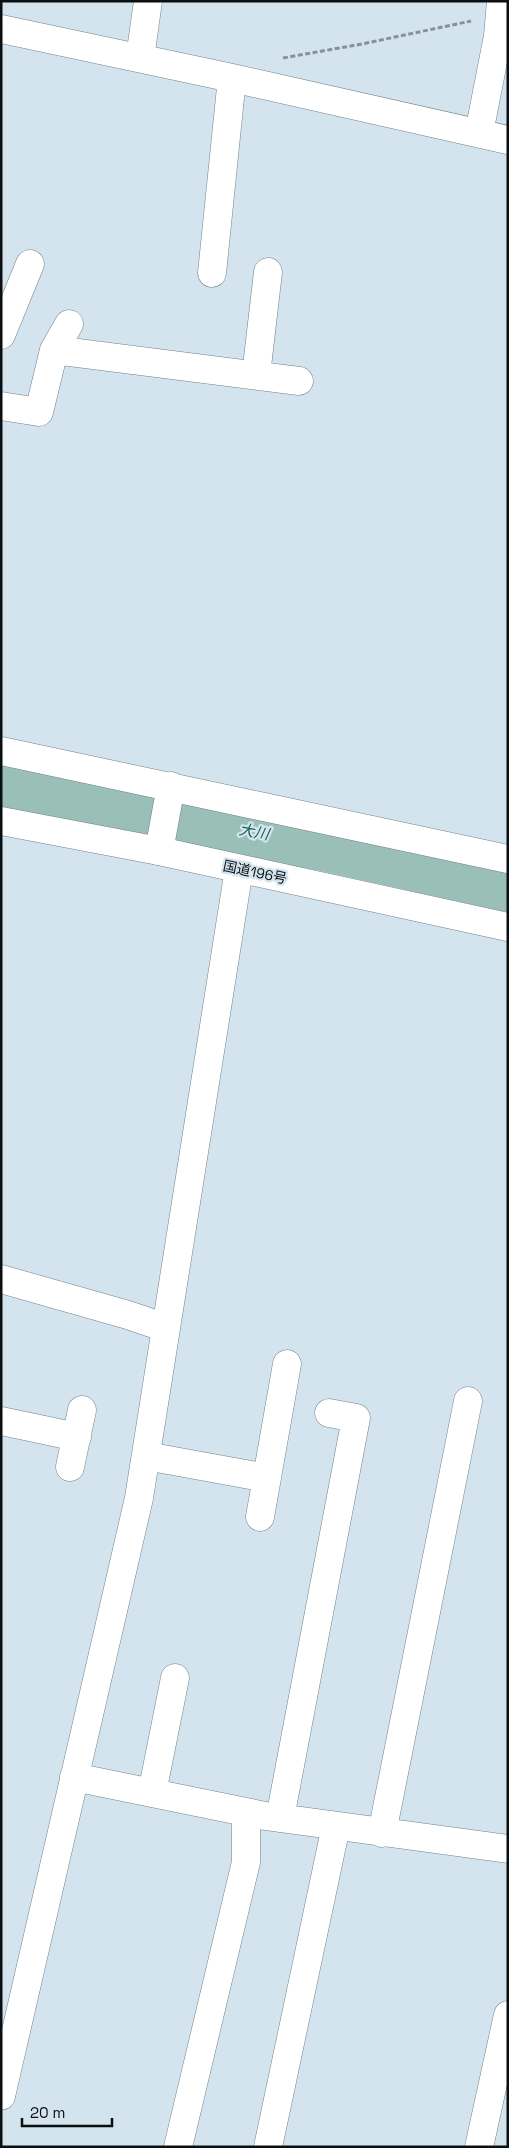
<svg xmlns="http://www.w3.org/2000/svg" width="509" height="2148" font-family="'Space Grotesk','Noto Sans JP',sans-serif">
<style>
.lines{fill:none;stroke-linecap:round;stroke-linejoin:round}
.river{stroke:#9abfb7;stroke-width:54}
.minor-casing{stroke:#72818a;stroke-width:29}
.trunk-casing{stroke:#72818a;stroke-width:29}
.path{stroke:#869299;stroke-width:3;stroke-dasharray:5 2.5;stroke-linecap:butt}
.minor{stroke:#fff;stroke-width:28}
.trunk{stroke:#fff;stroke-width:28}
.labels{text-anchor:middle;stroke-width:4.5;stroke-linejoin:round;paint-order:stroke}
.street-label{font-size:14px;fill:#0a0f12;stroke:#d4e4ee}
.water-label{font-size:15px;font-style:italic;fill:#1a6157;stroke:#d4e4ee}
</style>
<rect width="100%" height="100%" fill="#d4e4ee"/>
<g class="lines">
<path class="river" d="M 1,779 L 213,825 L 323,844 L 508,885"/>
<defs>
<path id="minor" d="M 1,29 L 232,78 L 508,140
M 140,58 L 148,1
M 479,133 L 498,36 L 501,1
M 212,273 L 232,78
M 1,335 L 30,264
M 54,350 L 299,381
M 256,375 L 268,272
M 1,406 L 39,412 L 54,350 L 69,324
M 1,751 L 508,859
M 159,851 L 171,786
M 1,1279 L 128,1315 L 166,1328
M 1,1421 L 77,1437
M 146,1456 L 267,1478
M 70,1467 L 82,1410
M 260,1517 L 287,1364
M 74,1777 L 265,1816 L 508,1849
M 152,1793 L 175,1678
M 280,1818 L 356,1418 L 329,1413
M 382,1833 L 468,1401
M 1,2096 L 139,1498 L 239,869
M 178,2147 L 246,1862 L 246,1812
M 268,2147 L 336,1826
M 479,2147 L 508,2015"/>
<path id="trunk" d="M 1,821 L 159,851 L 508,927"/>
</defs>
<use href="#minor" class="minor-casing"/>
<use href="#trunk" class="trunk-casing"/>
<path class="path" d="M 283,58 L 362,44 L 471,21"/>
<use href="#minor" class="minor"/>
<use href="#trunk" class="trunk"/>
</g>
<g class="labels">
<g class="street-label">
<text transform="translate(255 872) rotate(12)" y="5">国道196号</text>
</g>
<g class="water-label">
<text transform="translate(254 832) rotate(10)" y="5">大川</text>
</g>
</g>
<rect width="509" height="2148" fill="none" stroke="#0a0f12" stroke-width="5"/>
<path d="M22 2118v8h90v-8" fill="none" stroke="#0a0f12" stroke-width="2.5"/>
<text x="30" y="2118" font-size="15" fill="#0a0f12" stroke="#d4e4ee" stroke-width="4" paint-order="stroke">20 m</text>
</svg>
